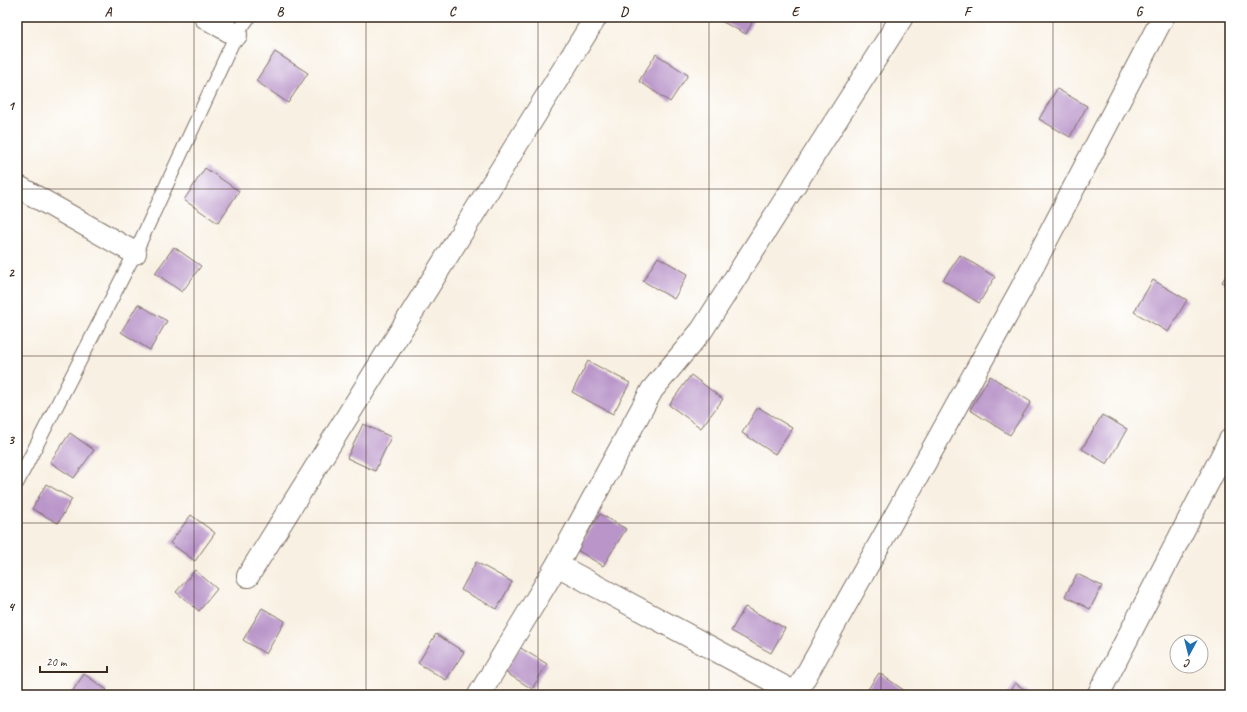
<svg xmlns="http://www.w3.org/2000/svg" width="1247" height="712" font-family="Caveat,sans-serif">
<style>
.building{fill:#b995c9}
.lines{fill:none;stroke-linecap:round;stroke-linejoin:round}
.lane-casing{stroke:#7d6f63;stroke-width:15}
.street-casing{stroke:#7d6f63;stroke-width:24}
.lane{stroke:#fff;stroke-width:13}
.street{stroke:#fff;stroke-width:22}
.grid{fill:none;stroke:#3b2a1e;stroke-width:1;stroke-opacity:0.55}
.neatline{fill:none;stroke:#3b2a1e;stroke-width:1.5}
.grid-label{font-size:13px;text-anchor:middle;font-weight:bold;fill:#3b2a1e}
</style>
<rect width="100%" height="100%" fill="#fff"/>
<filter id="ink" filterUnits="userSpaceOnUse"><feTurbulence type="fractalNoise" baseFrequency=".025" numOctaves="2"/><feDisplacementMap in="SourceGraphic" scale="8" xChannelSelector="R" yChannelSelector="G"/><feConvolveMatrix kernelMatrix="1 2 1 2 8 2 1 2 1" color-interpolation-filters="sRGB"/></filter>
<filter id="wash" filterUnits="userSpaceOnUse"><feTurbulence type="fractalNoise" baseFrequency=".012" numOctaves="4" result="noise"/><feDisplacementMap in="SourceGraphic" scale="16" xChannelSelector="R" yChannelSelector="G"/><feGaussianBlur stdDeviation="0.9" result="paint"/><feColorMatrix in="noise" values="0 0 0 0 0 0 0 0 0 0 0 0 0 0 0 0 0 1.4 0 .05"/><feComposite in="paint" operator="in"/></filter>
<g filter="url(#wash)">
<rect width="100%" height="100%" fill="#f8f0e2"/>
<g id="blocks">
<path class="building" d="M 718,17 L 755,17 L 746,34 L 717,19 Z
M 275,52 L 308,73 L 288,103 L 256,81 Z
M 656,54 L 688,75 L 670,102 L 639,81 Z
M 1057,89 L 1087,106 L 1070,137 L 1039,119 Z
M 205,168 L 239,191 L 218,223 L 184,200 Z
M 174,247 L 201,266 L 182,292 L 155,273 Z
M 960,255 L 995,277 L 979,303 L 943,280 Z
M 658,257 L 688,274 L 674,299 L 643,281 Z
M 1230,269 L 1230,287 L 1222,282 Z
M 1153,280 L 1187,300 L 1168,332 L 1134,312 Z
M 138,304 L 167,321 L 150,350 L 121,332 Z
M 588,361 L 630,383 L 613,414 L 572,392 Z
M 691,375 L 723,399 L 701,428 L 669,405 Z
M 990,376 L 1031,402 L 1010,435 L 970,410 Z
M 758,407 L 792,428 L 775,454 L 742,433 Z
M 1102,415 L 1127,429 L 1107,464 L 1082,449 Z
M 363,424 L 391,437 L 375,471 L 347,458 Z
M 70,433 L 94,450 L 74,478 L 50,462 Z
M 46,484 L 72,499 L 58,523 L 32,509 Z
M 600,514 L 626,529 L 603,566 L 577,550 Z
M 191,515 L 215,533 L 195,561 L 170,543 Z
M 476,562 L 512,582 L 497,609 L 461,590 Z
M 195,570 L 217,589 L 199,611 L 176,592 Z
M 1077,574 L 1102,586 L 1090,609 L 1065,596 Z
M 745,607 L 785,628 L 771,653 L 731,631 Z
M 262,608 L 285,621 L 266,654 L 243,640 Z
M 436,634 L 464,652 L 446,680 L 418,663 Z
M 519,647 L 547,664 L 532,689 L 505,672 Z
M 879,673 L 905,691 L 903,695 L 864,695 Z
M 84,674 L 107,690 L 104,695 L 70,695 Z
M 1015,683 L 1033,695 L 1007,695 Z"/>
</g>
</g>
<g filter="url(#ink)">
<use href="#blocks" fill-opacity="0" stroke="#7d6f63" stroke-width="1"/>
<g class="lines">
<defs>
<path id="lane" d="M 17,483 L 135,253 L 236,35 L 249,17"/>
<path id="street" d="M 205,17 L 236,35
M 17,186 L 135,253
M 557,565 L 799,695
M 248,576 L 596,17
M 479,695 L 557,565 L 652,390 L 702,330 L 902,17
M 795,695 L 936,443 L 1020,291 L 1163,17
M 1098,695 L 1230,440"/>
</defs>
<use href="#lane" class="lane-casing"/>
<use href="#street" class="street-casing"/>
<use href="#lane" class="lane"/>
<use href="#street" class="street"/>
</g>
</g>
<path class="grid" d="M 194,17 L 194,695M 366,17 L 366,695M 538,17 L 538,695M 709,17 L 709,695M 881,17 L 881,695M 1053,17 L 1053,695M 17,189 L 1230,189M 17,356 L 1230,356M 17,523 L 1230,523"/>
<rect width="1247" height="712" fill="none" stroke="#fff" stroke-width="44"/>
<g transform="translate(1189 654) rotate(187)"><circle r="19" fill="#ffffff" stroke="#b1aaa5"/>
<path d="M0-3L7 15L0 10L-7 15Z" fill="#1f6fb2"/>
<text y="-6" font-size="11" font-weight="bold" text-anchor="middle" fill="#3b2a1e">С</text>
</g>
<path d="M40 666v6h67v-6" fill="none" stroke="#3b2a1e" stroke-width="2"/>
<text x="46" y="666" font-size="12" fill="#3b2a1e" stroke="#ffffff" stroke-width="3" paint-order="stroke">20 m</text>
<rect x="22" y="22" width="1203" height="668" class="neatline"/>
<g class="grid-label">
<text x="108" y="16">A</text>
<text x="280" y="16">B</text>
<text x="452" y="16">C</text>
<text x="624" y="16">D</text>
<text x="795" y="16">E</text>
<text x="967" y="16">F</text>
<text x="1139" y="16">G</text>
<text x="11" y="110">1</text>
<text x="11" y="277">2</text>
<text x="11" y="444">3</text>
<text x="11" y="611">4</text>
</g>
</svg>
